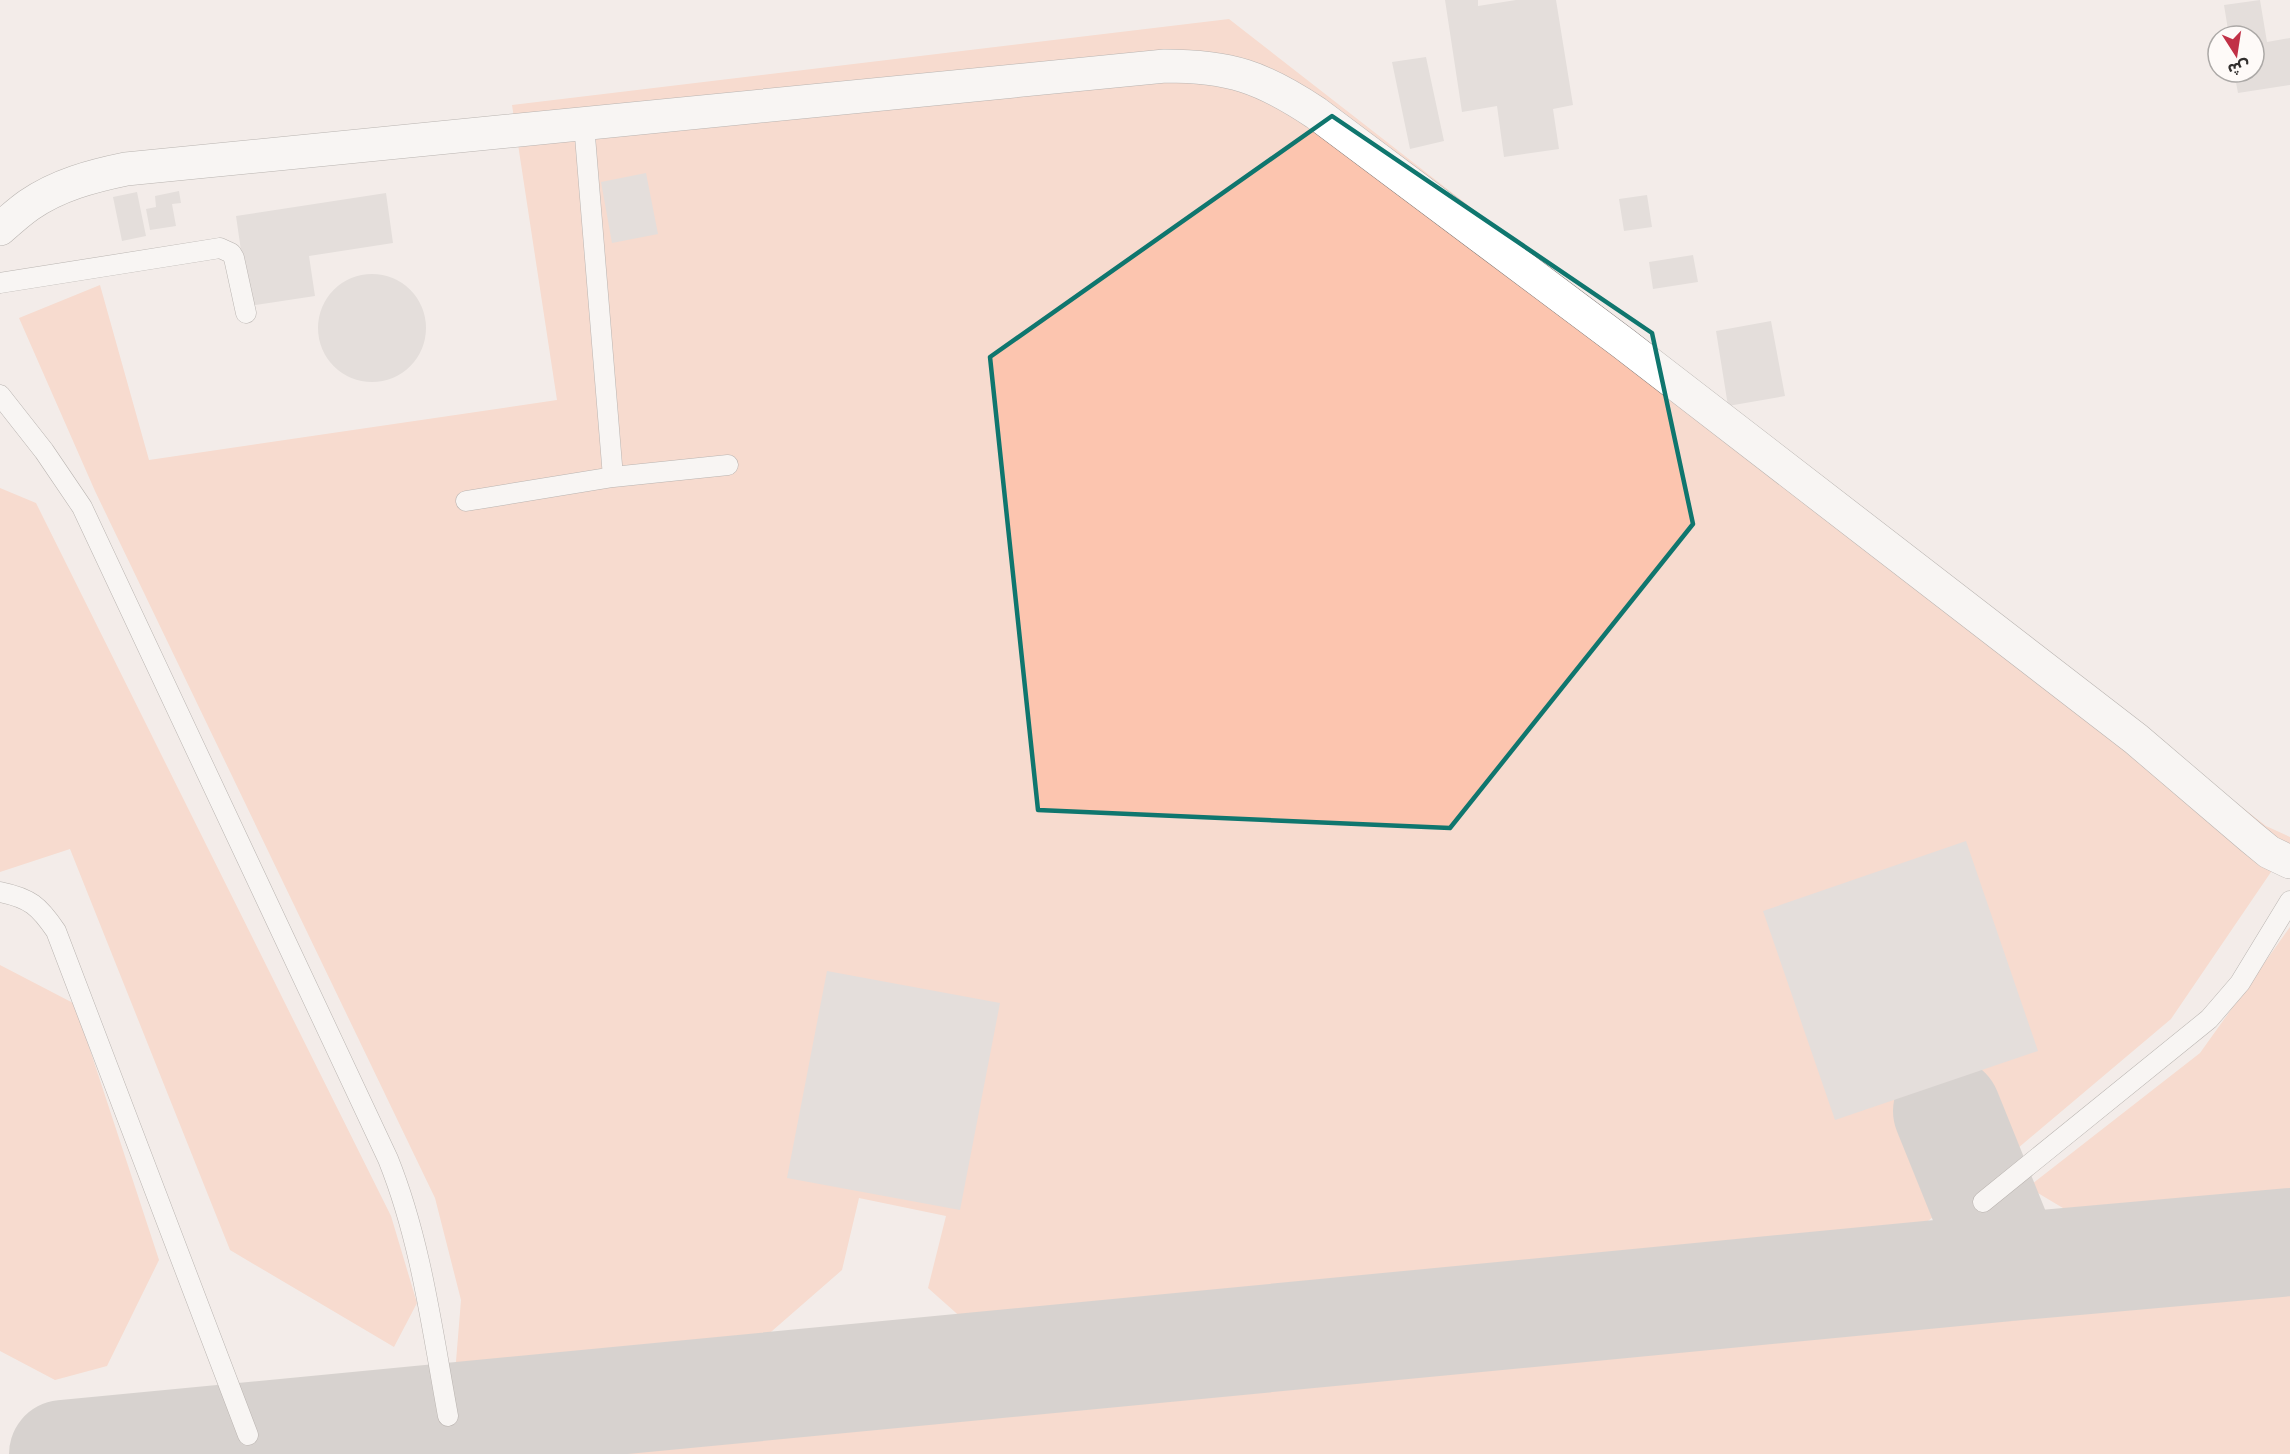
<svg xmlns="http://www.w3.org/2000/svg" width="2290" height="1454" font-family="'Exo 2','Noto Sans Arabic',sans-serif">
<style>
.green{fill:#fcc5af}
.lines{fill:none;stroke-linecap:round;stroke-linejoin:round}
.taxiway{stroke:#b7b2af;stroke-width:108}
.building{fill:#d3ccca}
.service-casing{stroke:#756f6c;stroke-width:21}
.minor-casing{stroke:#756f6c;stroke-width:34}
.service{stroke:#fff;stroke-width:20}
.minor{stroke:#fff;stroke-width:33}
.marked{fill:none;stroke:#0f766e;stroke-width:4.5;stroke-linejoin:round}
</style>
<rect width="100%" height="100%" fill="#f3ece9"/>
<path class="green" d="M 1229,19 L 2266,826 L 2290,837 L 2290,844 L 2171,1019 L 2011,1154 L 1892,1250 L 982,1336 L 928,1288 L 946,1216 L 859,1198 L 842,1270 L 740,1359 L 454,1386 L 461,1300 L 435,1198 L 95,491 L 19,318 L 100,285 L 149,460 L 557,400 L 512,105 Z
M 0,488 L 36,503 L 391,1216 L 417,1303 L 394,1347 L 230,1250 L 70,849 L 0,872 Z
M 2290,927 L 2290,1220 L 2108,1235 L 2028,1187 L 2200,1053 Z
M 0,965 L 75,1004 L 159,1260 L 107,1366 L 55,1380 L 0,1351 Z
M 2261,1278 L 2290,1287 L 2290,1454 L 483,1454 Z"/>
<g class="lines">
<path class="taxiway" d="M 1947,1111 L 2010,1267
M 63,1454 L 2010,1267 L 2290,1242"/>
</g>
<path class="building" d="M 1445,0 L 1478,0 L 1478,6 L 1516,0 L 1556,0 L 1573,105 L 1553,109 L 1559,149 L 1504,157 L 1497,106 L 1462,112 Z
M 2260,0 L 2267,42 L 2290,38 L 2290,85 L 2238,93 L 2234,72 L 2254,72 L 2254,36 L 2229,36 L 2224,5 Z
M 1426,57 L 1444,141 L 1410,149 L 1392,62 Z
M 646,173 L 658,234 L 612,243 L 601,182 Z
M 179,191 L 181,203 L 172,204 L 176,226 L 150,230 L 146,209 L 156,207 L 155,196 Z
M 137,192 L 146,236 L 122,241 L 113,197 Z
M 386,193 L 393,243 L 309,256 L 315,296 L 249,306 L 236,216 Z
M 1647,195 L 1652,227 L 1624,231 L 1619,199 Z
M 1693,255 L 1698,282 L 1653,289 L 1649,262 Z
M318 328a54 54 0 1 1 108 0a54 54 0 1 1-108 0Z
M 1771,321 L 1785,396 L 1728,406 L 1716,331 Z
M 1966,841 L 2038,1051 L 1835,1120 L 1763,911 Z
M 827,971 L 1000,1003 L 960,1210 L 787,1178 Z"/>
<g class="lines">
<defs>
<path id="service" d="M 584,124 L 613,477
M 0,283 L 220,248 L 231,253 L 234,258 L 246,313
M 0,395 L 44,451 L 82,507 L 388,1159 C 421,1241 432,1329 448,1416
M 466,501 L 613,477 L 728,465
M 0,892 C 30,898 39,906 56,931 L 248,1435
M 1983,1202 L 2209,1019 L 2240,983 L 2290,901"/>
<path id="minor" d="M 0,229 C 9,221 19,212 29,205 C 58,185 92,176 126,169 L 1165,66 C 1230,66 1262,77 1316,113 L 1623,343 L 2136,739 L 2252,838 L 2269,852 L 2290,862"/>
</defs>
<use href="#service" class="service-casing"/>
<use href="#minor" class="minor-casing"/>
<use href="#service" class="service"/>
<use href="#minor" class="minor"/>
</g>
<path d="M0 0H2290V1454H0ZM 1332,116 L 1652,333 L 1693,524 L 1450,828 L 1038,810 L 990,357 Z" fill="#f3ece9" fill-opacity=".55" fill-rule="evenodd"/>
<path class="marked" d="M 1332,116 L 1652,333 L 1693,524 L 1450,828 L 1038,810 L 990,357 Z"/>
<g transform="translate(2236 54) rotate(168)"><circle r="28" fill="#fefaf8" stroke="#aca9a7" stroke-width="1.5"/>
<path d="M0-4.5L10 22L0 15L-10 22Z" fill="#c13046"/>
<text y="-9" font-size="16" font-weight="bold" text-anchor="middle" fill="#322f2e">ش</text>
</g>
</svg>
